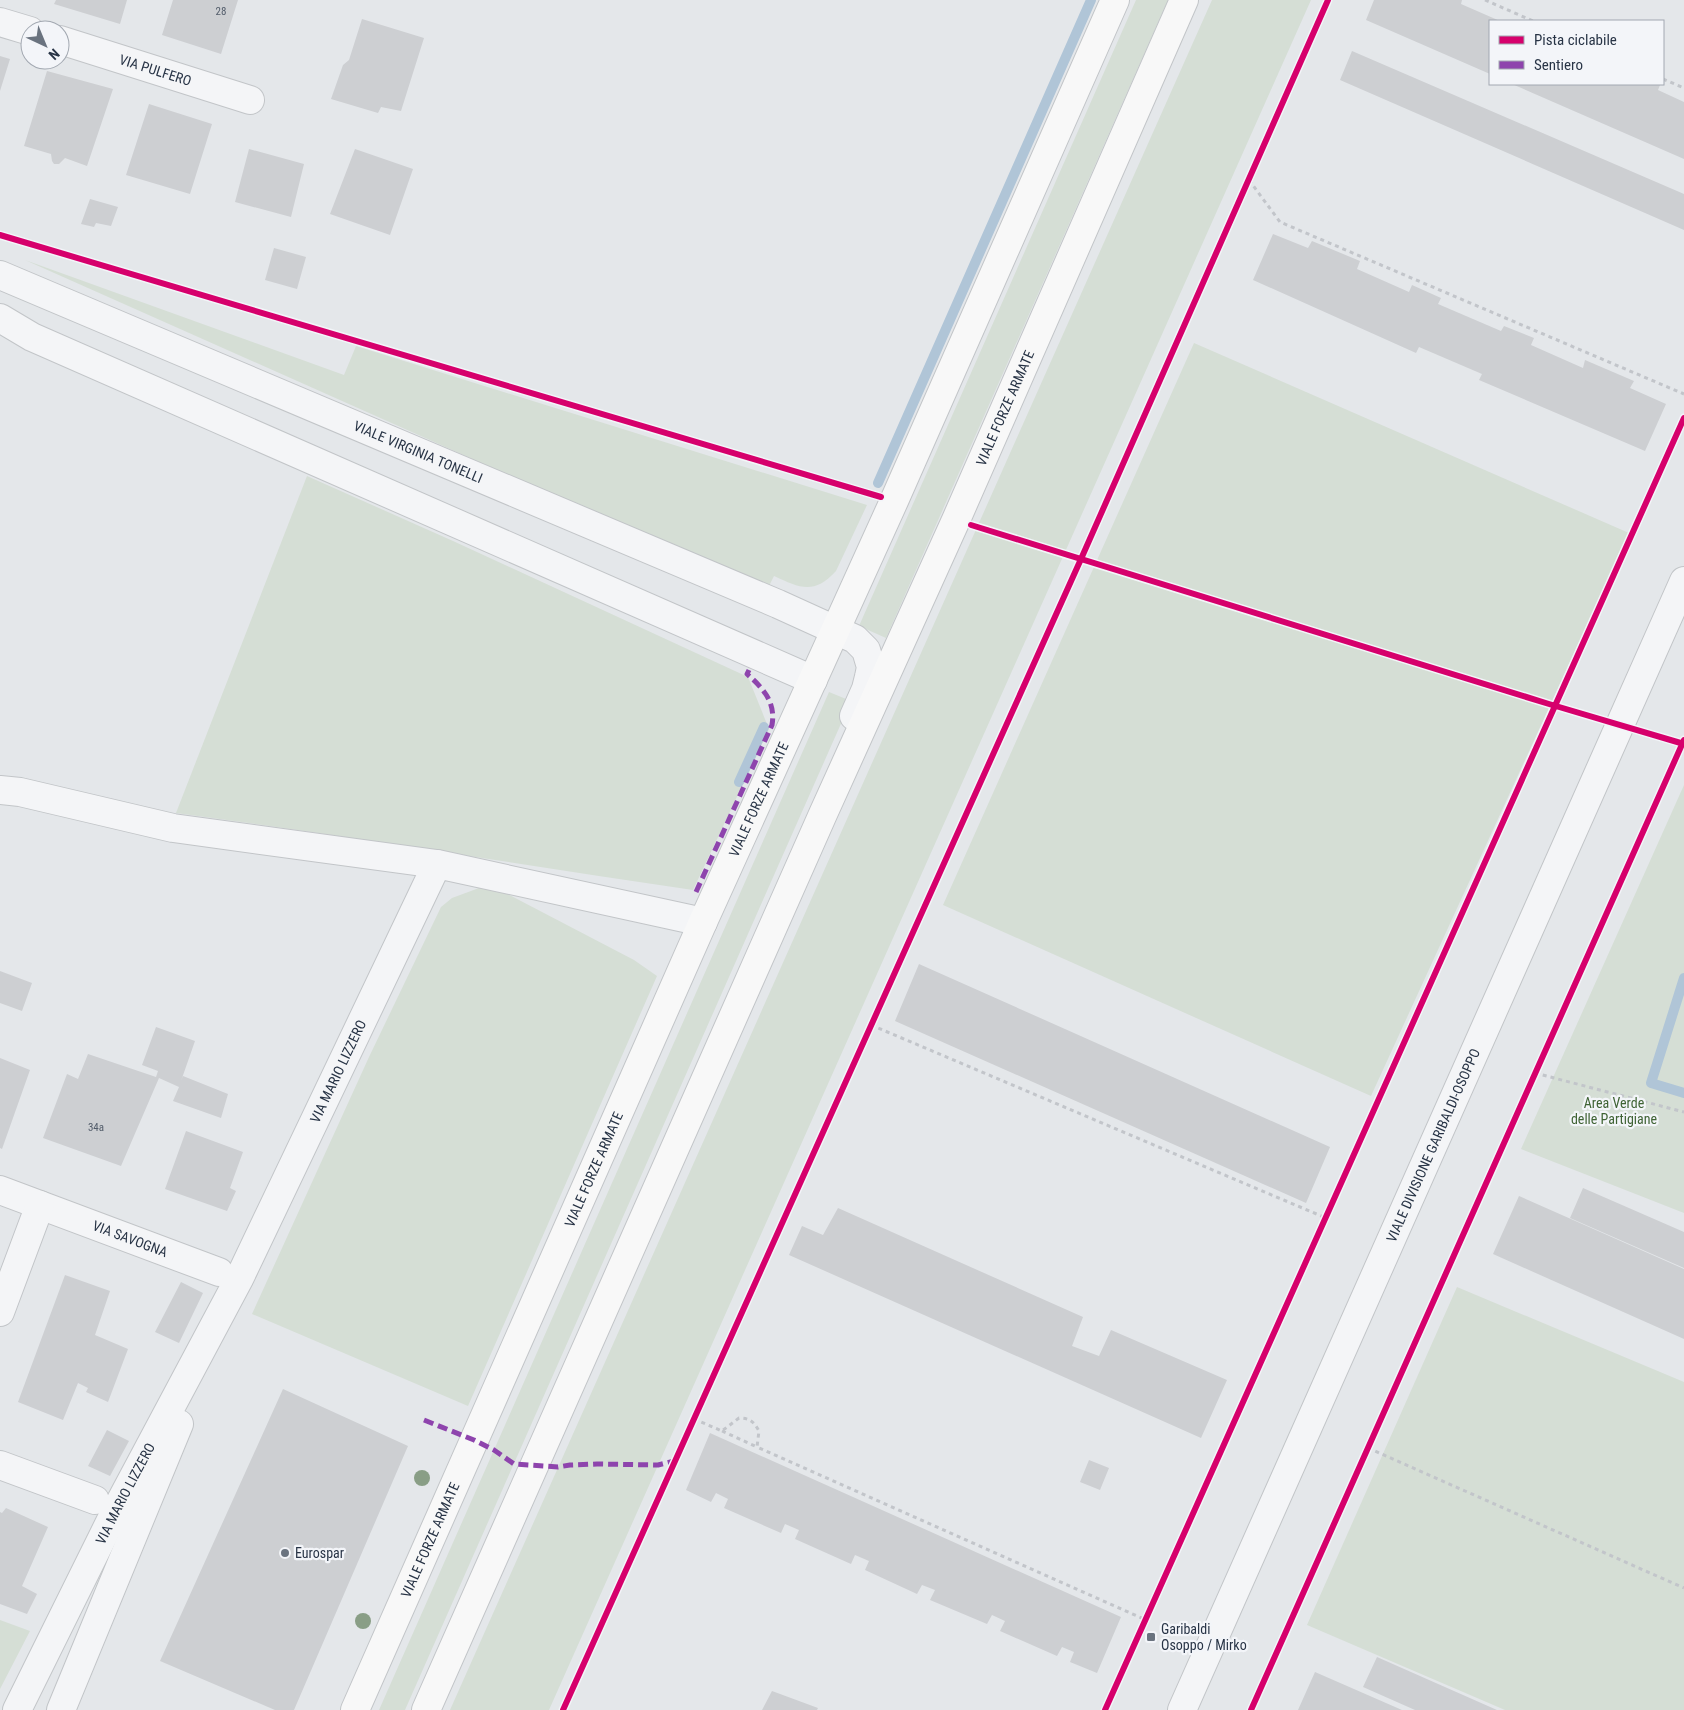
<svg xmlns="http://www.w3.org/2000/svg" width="1684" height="1710" font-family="'Roboto Condensed',sans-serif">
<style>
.green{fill:#d5ded5}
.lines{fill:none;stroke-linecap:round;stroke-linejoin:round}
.stream{stroke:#b0c5d7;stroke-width:10}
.building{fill:#cdcfd2}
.street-casing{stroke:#c2c5c8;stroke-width:30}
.secondary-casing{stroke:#c2c5c8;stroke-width:30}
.path{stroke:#c2c5ca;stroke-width:3;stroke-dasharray:4 4;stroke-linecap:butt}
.street{stroke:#f4f5f7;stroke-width:28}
.secondary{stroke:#f8f8f8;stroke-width:28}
.quiet{stroke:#8e44ad;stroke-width:5;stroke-dasharray:10 5;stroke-linecap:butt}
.cycleway-casing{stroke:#f3f5f9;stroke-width:9}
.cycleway{stroke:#d6006c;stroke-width:6}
.tree{fill:#899e86}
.poi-dot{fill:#6a737f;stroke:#f3f5f9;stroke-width:2}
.labels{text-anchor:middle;stroke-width:4.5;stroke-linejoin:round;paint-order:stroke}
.number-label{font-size:11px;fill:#525c6a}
.street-label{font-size:14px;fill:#283446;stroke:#f3f5f9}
.park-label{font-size:14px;fill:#3f6334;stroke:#f3f5f9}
.poi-label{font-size:14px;fill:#283446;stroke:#f3f5f9;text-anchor:start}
</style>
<rect width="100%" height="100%" fill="#e4e7ea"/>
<path class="green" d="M 1136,0 L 1168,0 L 886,638 L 859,626 Z
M 1212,0 L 1311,0 L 549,1710 L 450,1710 Z
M 25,260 L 344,375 L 356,346 L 867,505 L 836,571 C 814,595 800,588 774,576 L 767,590 Z
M 1194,343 L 1629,533 L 1371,1096 L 943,905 Z
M 307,476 L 453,541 L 748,677 L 769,729 L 693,890 C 521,865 349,836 176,813 Z
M 829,692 L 851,701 L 405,1710 L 379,1710 Z
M 1684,785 L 1684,1213 L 1521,1149 Z
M 479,888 L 498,889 L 634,960 L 657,976 L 468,1406 L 252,1314 L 369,1057 L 441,907 L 452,898 Z
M 1457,1287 L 1684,1382 L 1684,1710 L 1505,1710 L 1307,1625 Z
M 0,1620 L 30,1631 L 0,1689 Z"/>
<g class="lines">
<path class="stream" d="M 878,483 L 1091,0
M 739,782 L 764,727
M 1684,978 L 1651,1083 L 1684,1093"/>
</g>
<path class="building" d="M 56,0 L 127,0 L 120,24 L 54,4 Z
M 173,0 L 238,0 L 221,54 L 162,35 Z
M 1374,0 L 1462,0 L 1461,4 L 1500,21 L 1490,21 L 1490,74 L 1366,20 Z
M 362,19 L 424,38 L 401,111 L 381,107 L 378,113 L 331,99 L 343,65 L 349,60 Z
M 1352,51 L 1684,194 L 1684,230 L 1340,80 Z
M 0,56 L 10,59 L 0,91 Z
M 47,71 L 113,89 L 87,166 L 65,158 L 59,164 L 54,164 L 52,161 L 51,154 L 24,146 Z
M 1512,84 L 1657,84 L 1660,85 L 1658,90 L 1684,102 L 1684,159 Z
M 149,104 L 212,124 L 190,194 L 126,175 Z
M 249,149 L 304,164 L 291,217 L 235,202 Z
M 355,149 L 413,169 L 390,235 L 330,214 Z
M 90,199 L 118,207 L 111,226 L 96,223 L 94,227 L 81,224 Z
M 1273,234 L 1308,248 L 1312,241 L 1360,261 L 1357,269 L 1409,292 L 1412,285 L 1441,298 L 1438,304 L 1501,331 L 1504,326 L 1534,338 L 1531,345 L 1583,368 L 1585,360 L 1634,381 L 1630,388 L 1666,404 L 1645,451 L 1479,380 L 1482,374 L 1419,347 L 1416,353 L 1253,280 Z
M 274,248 L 306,257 L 297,289 L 265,280 Z
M 919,964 L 1330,1147 L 1306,1203 L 895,1021 Z
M 0,971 L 32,983 L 22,1011 L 0,1003 Z
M 156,1027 L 195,1041 L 181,1081 L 183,1076 L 228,1094 L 221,1118 L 173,1101 L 179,1087 L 159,1078 L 121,1166 L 43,1138 L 67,1074 L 78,1079 L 88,1054 L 156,1077 L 158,1071 L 142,1065 Z
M 0,1058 L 30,1070 L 2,1149 L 0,1148 Z
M 186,1131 L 243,1152 L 230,1188 L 236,1191 L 227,1211 L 165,1189 Z
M 1583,1188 L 1684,1232 L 1684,1268 L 1570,1218 Z
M 1519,1196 L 1684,1269 L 1684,1339 L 1493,1254 Z
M 838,1208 L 1083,1317 L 1072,1346 L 1099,1356 L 1111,1330 L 1227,1380 L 1201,1438 L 789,1255 L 802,1226 L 823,1235 Z
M 65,1275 L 110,1291 L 95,1335 L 128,1349 L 108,1402 L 86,1392 L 88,1388 L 78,1383 L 63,1420 L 18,1402 Z
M 181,1282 L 203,1293 L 179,1343 L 155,1332 Z
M 283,1389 L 408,1446 L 294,1710 L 275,1710 L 160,1661 Z
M 107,1430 L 129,1441 L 110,1476 L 88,1466 Z
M 710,1433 L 1121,1617 L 1097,1673 L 1070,1662 L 1074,1652 L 1062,1647 L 1057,1656 L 1000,1631 L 1005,1621 L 992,1615 L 987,1624 L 930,1600 L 935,1590 L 922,1585 L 917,1594 L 865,1570 L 869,1561 L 855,1555 L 851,1564 L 795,1539 L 799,1530 L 785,1524 L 781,1533 L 724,1508 L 728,1499 L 716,1493 L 711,1502 L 686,1490 Z
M 1089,1460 L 1109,1468 L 1100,1490 L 1080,1482 Z
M 6,1508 L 48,1527 L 22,1586 L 37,1594 L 27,1614 L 0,1604 L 0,1512 L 2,1513 Z
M 1377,1657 L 1497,1710 L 1415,1710 L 1363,1687 Z
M 1315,1672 L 1402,1710 L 1298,1710 Z
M 772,1691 L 818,1708 L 817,1710 L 762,1710 Z"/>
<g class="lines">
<defs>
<g id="street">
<path d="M 0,22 L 30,31"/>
<path id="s1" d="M 60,40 L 250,100"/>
<path id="s2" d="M 0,275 L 778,604 L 855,639 L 866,650 L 871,667 L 869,677 L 866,689 L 854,716"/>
<path d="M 0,318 L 32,337 L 813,680"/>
<path d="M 0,790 L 20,792 L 173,828 L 437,864"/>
<path id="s3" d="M 0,1190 L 219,1272"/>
<path d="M 0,1312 L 40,1205"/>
<path d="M 0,1465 L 95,1500"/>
<path id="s4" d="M 17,1710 L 117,1508 L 239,1279 L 437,864 L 703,922"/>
<path d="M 61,1710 L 179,1424"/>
<path id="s5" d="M 1182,1710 L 1684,581"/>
</g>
<g id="secondary">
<path id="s6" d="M 355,1710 L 703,922 L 894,501 L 1115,0"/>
<path id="s7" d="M 426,1710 L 823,814 L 956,520 L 1184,0"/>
</g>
</defs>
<use href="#street" class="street-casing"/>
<use href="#secondary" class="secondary-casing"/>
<path class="path" d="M 1485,0 L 1533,21
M 1663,79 L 1684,88
M 1249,180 L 1280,222 L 1684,394
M 871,1025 L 1326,1218
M 1535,1073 L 1684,1112
M 694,1419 L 722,1431 L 739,1418 C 750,1418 754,1422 759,1431 L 757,1447 L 1146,1620
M 722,1431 L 757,1447
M 1368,1448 L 1684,1588"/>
<use href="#street" class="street"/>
<use href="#secondary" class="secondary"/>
<path class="quiet" d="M 696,892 L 772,725 C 776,702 763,688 747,674 L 749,670
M 424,1420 L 474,1440 L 494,1450 L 514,1464 L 558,1467 L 570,1465 L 597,1464 L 658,1465 L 674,1461"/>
<defs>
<path id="cycleway" d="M 0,235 L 881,497
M 971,525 L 1549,704 L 1684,744
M 563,1710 L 1081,559 L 1328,0
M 1105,1710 L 1684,418
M 1251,1710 L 1684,740"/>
</defs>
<use href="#cycleway" class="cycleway-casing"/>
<use href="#cycleway" class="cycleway"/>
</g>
<g class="tree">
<circle cx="422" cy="1478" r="8"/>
<circle cx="363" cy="1621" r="8"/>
</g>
<g class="poi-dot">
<circle cx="285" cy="1553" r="5"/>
<rect x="1146" y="1632" width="10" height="10" rx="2.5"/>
</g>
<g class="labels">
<g class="number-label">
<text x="221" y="15">28</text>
<text x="96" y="1131">34a</text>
</g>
<g class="street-label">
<text dy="5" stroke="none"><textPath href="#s1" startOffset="100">VIA PULFERO</textPath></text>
<text dy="5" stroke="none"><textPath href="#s7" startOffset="1425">VIALE FORZE ARMATE</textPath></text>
<text dy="5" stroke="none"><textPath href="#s2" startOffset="454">VIALE VIRGINIA TONELLI</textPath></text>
<text dy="5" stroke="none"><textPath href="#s6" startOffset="996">VIALE FORZE ARMATE</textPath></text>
<text dy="5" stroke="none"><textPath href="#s4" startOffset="715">VIA MARIO LIZZERO</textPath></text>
<text dy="5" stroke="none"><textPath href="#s5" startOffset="618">VIALE DIVISIONE GARIBALDI-OSOPPO</textPath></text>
<text dy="5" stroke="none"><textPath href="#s6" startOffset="591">VIALE FORZE ARMATE</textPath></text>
<text dy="5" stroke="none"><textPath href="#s3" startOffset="139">VIA SAVOGNA</textPath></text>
<text dy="5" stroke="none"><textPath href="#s4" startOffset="242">VIA MARIO LIZZERO</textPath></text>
<text dy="5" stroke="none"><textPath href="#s6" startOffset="186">VIALE FORZE ARMATE</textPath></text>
</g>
<g class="park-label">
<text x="1614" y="1108">Area Verde<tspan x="1614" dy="16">delle Partigiane</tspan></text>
</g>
<g class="poi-label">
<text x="295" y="1558">Eurospar</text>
<text x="1161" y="1634">Garibaldi<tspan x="1161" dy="16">Osoppo / Mirko</tspan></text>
</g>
</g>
<rect x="1489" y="20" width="175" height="65" fill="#f3f5f9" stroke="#a2a8b1"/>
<rect x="1499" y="36" width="25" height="8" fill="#d6006c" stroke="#a2a8b1"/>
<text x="1534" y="45" font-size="15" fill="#283446">Pista ciclabile</text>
<rect x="1499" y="61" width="25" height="8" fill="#8e44ad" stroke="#a2a8b1"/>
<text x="1534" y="70" font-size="15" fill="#283446">Sentiero</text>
<g transform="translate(45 45) rotate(136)"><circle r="24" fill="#f3f5f9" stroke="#a2a8b1"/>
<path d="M0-4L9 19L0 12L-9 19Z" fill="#6a737f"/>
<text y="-8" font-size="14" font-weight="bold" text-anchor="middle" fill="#283446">N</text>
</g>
</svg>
